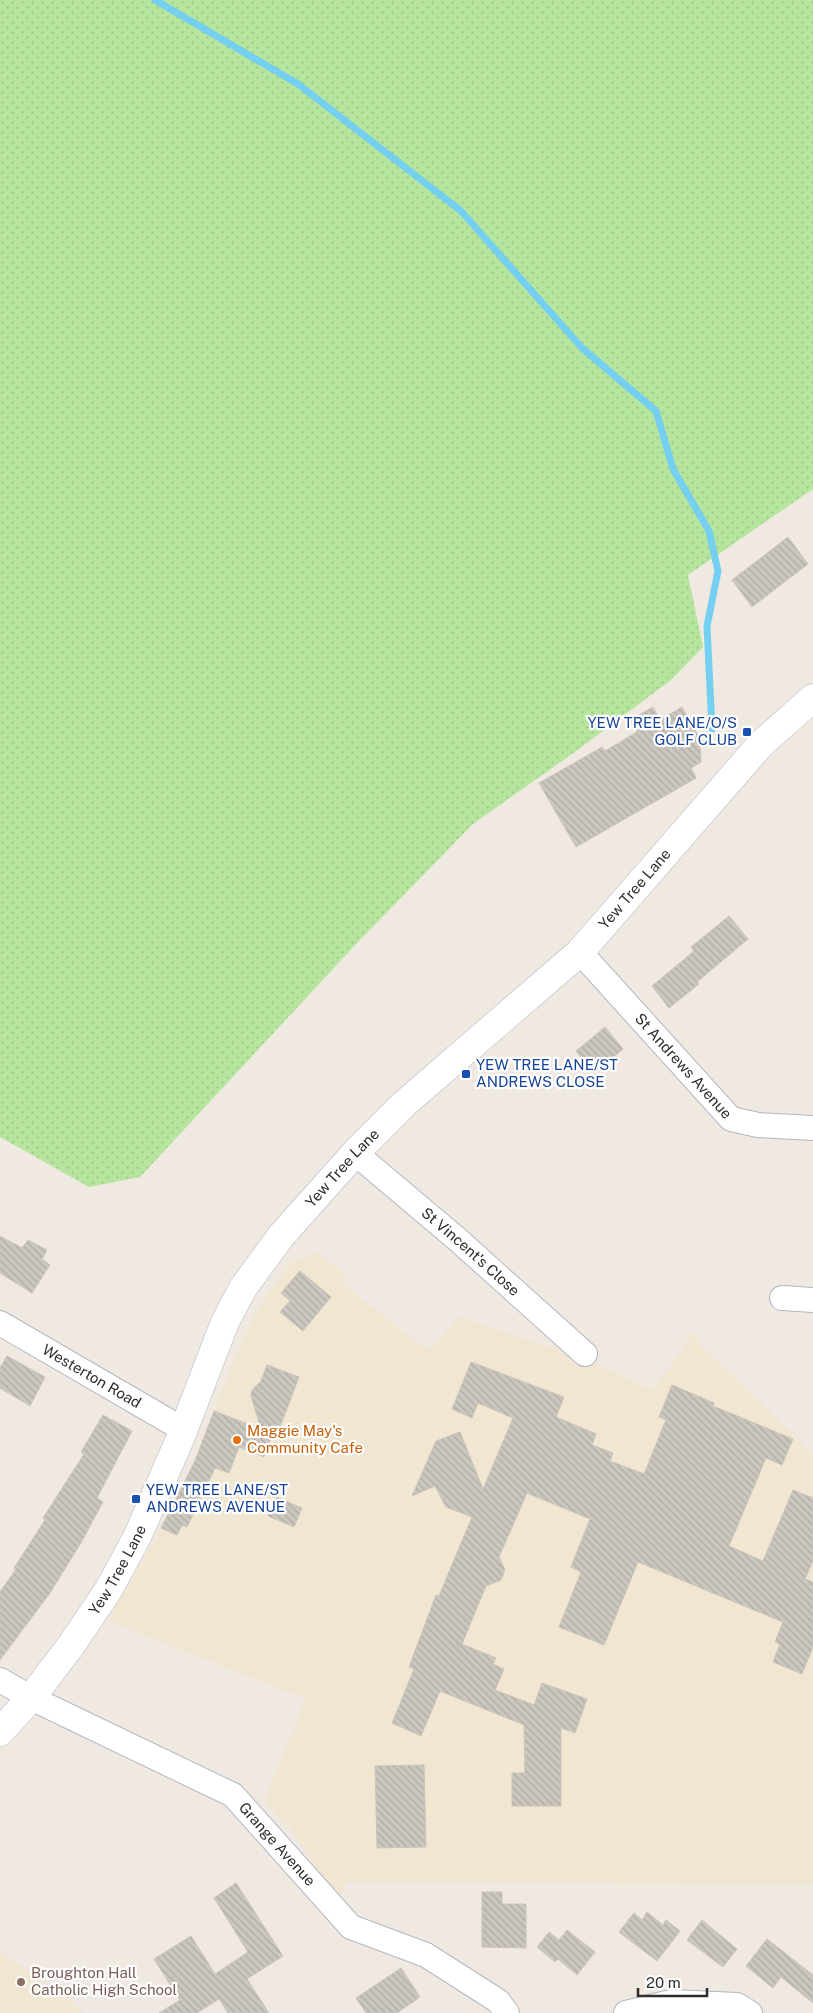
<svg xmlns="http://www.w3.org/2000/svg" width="813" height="2013" font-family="'Public Sans',sans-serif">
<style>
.education{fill:#f0e6d1}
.grass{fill:url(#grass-dots)}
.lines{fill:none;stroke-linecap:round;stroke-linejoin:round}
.stream{stroke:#75cff0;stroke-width:7}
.building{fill:url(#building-back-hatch);stroke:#cbc5ba}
.minor-casing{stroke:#b4b7c1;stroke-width:26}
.tertiary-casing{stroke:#b4b7c1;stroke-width:29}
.minor{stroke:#fff;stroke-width:24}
.tertiary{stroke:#fff;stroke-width:28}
.transit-dot{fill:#1a4fb4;stroke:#fff;stroke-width:2}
.food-dot{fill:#e8710a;stroke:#fff;stroke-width:2}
.education-dot{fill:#8d6e63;stroke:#fff;stroke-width:2}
.labels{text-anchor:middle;stroke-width:4.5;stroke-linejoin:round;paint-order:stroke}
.transit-label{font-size:15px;fill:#164399;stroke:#fff;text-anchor:start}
.street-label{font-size:15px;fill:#2e2e2e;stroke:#fff}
.food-label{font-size:15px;fill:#c56008;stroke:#fff;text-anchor:start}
.education-label{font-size:15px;fill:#785e54;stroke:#fff;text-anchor:start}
</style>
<defs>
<pattern id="grass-dots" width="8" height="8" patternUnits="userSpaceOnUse" patternTransform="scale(1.25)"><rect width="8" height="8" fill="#b6e59e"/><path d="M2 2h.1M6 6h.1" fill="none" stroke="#9dc588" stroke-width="1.8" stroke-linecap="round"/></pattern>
<pattern id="building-back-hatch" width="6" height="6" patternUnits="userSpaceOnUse" patternTransform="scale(1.25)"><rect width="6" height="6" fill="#cbc7bf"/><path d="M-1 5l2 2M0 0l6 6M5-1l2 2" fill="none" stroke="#afaba4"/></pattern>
</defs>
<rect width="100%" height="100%" fill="#efe9e1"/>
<path class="education" d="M 319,1253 L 346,1276 L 341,1282 L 419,1344 L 430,1349 L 461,1315 L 475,1322 L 586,1359 L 652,1390 L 680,1353 L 692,1331 L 701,1346 L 799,1439 L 813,1457 L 813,1885 L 348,1882 L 339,1896 L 320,1873 L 290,1828 L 264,1801 L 306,1699 L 108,1621 L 161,1528 L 195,1460 L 234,1359 L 256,1312 L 290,1263 Z
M 0,1951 L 85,2013 L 0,2013 Z"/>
<path class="grass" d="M 0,0 L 813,0 L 813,489 L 688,575 L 703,647 L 671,680 L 579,749 L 473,824 L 357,943 L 140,1177 L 89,1187 L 0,1137 Z"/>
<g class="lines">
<path class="stream" d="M 155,0 L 298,84 L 461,211 L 582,348 L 656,411 L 673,469 L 709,531 L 718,571 L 707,626 L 712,729"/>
</g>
<path class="building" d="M 788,537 L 808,564 L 752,607 L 732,580 Z
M 653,707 L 660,720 L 682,707 L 700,739 L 701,762 L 691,768 L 696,778 L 576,847 L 539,783 L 602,747 L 605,751 L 637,732 L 630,720 Z
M 729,916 L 748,939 L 697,982 L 699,984 L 669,1008 L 652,986 L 694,951 L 691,947 Z
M 605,1027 L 623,1049 L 594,1073 L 576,1051 Z
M 0,1236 L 22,1248 L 28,1240 L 47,1250 L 42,1259 L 50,1265 L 32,1293 L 0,1273 Z
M 300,1271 L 331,1297 L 303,1331 L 280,1312 L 290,1301 L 281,1293 Z
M 7,1356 L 45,1377 L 30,1406 L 0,1388 L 0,1368 Z
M 471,1362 L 564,1397 L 556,1417 L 596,1434 L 592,1445 L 613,1453 L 610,1461 L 644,1474 L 666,1420 L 659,1417 L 672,1385 L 714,1403 L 713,1406 L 793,1439 L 782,1465 L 766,1458 L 729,1546 L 763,1561 L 793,1490 L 813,1498 L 813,1561 L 805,1579 L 813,1582 L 813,1647 L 802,1674 L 773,1662 L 780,1644 L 775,1642 L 783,1622 L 638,1562 L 604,1645 L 559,1627 L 581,1572 L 571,1567 L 590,1519 L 527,1493 L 499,1557 L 505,1570 L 501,1580 L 486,1586 L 462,1644 L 496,1658 L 493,1664 L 504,1669 L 495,1690 L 534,1705 L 542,1683 L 587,1699 L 575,1733 L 561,1728 L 561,1806 L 512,1806 L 512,1773 L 525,1773 L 524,1725 L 440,1691 L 421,1736 L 392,1723 L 414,1669 L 409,1667 L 436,1595 L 439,1596 L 472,1517 L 446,1507 L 435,1486 L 412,1496 L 436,1441 L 460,1432 L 483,1489 L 513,1418 L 478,1403 L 472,1418 L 452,1409 Z
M 267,1365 L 299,1377 L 280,1427 L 276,1426 L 264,1457 L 239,1447 L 229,1473 L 215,1468 L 187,1527 L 182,1525 L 177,1535 L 161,1528 L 195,1461 L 214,1411 L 261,1429 L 251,1396 L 252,1390 L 261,1381 Z
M 103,1415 L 132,1431 L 97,1498 L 103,1502 L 82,1541 L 50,1593 L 0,1660 L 0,1592 L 16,1569 L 14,1568 L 45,1520 L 43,1518 L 84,1454 L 81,1452 Z
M 276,1497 L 302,1508 L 294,1527 L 268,1516 Z
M 424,1765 L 426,1847 L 377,1848 L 375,1766 Z
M 236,1883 L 283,1956 L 247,1979 L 269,2013 L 228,2013 L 219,1999 L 197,2013 L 159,2013 L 180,2000 L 154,1959 L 191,1936 L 215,1974 L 248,1952 L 214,1898 Z
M 482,1892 L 502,1892 L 502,1904 L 526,1904 L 526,1948 L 482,1947 Z
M 647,1912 L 663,1925 L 666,1920 L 680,1931 L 657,1961 L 619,1932 L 634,1913 L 642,1920 Z
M 702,1920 L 737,1949 L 723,1967 L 687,1940 Z
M 567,1930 L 595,1952 L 577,1975 L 558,1959 L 555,1962 L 537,1947 L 549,1932 L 559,1940 Z
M 767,1939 L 813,1975 L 813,2003 L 781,1977 L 773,1988 L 746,1966 Z
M 401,1968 L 420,1997 L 397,2013 L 366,2013 L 356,1998 Z"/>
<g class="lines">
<defs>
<g id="minor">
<path id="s1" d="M 580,952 L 731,1119 L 758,1125 L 813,1128"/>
<path id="s2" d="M 355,1153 L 457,1239 L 585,1354"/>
<path d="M 782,1298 L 813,1300"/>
<path id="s3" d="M 0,1323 L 184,1430"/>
<path id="s4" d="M 0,1680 L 31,1698 L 233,1795 L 351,1927 L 426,1955 L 498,2001 L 507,2013"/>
<path d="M 626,2013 L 671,2002 L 737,2005 L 750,2013"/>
</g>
<g id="tertiary">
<path id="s5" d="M 0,1732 L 31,1698 L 72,1644 L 109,1589 L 138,1535 L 180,1439 L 225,1322 L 243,1288 L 281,1236 L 355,1153 L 404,1104 L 580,952 L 761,744 L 813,698"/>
</g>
</defs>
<use href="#minor" class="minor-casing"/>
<use href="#tertiary" class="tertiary-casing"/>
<use href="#minor" class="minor"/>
<use href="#tertiary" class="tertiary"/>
</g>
<g class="transit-dot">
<rect x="742" y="727" width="10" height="10" rx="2.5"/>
<rect x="461" y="1069" width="10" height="10" rx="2.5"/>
<rect x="131" y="1494" width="10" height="10" rx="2.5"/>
</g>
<circle class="food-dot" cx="237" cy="1440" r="5"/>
<circle class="education-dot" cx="21" cy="1982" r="5"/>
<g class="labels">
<g class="transit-label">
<text x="737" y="728" text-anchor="end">YEW TREE LANE/O/S<tspan x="737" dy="17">GOLF CLUB</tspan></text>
<text x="476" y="1070">YEW TREE LANE/ST<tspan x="476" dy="17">ANDREWS CLOSE</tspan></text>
<text x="146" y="1495">YEW TREE LANE/ST<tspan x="146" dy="17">ANDREWS AVENUE</tspan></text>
</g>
<g class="street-label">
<text dy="5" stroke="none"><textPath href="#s5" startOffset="1071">Yew Tree Lane</textPath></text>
<text dy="5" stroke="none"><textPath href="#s1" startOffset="154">St Andrews Avenue</textPath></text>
<text dy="5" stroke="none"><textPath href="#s5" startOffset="666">Yew Tree Lane</textPath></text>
<text dy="5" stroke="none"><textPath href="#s2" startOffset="152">St Vincent's Close</textPath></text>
<text dy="5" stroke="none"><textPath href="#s3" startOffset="106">Westerton Road</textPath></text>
<text dy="5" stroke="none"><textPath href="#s5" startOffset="201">Yew Tree Lane</textPath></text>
<text dy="5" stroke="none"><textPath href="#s4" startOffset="326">Grange Avenue</textPath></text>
</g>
<g class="food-label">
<text x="247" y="1436">Maggie May's<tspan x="247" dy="17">Community Cafe</tspan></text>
</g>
<g class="education-label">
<text x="31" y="1978">Broughton Hall<tspan x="31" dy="17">Catholic High School</tspan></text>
</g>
</g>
<path d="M638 1988v8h69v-8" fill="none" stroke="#2e2e2e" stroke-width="2.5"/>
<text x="646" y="1988" font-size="15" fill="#2e2e2e" stroke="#ffffff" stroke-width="4" paint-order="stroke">20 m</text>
</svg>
